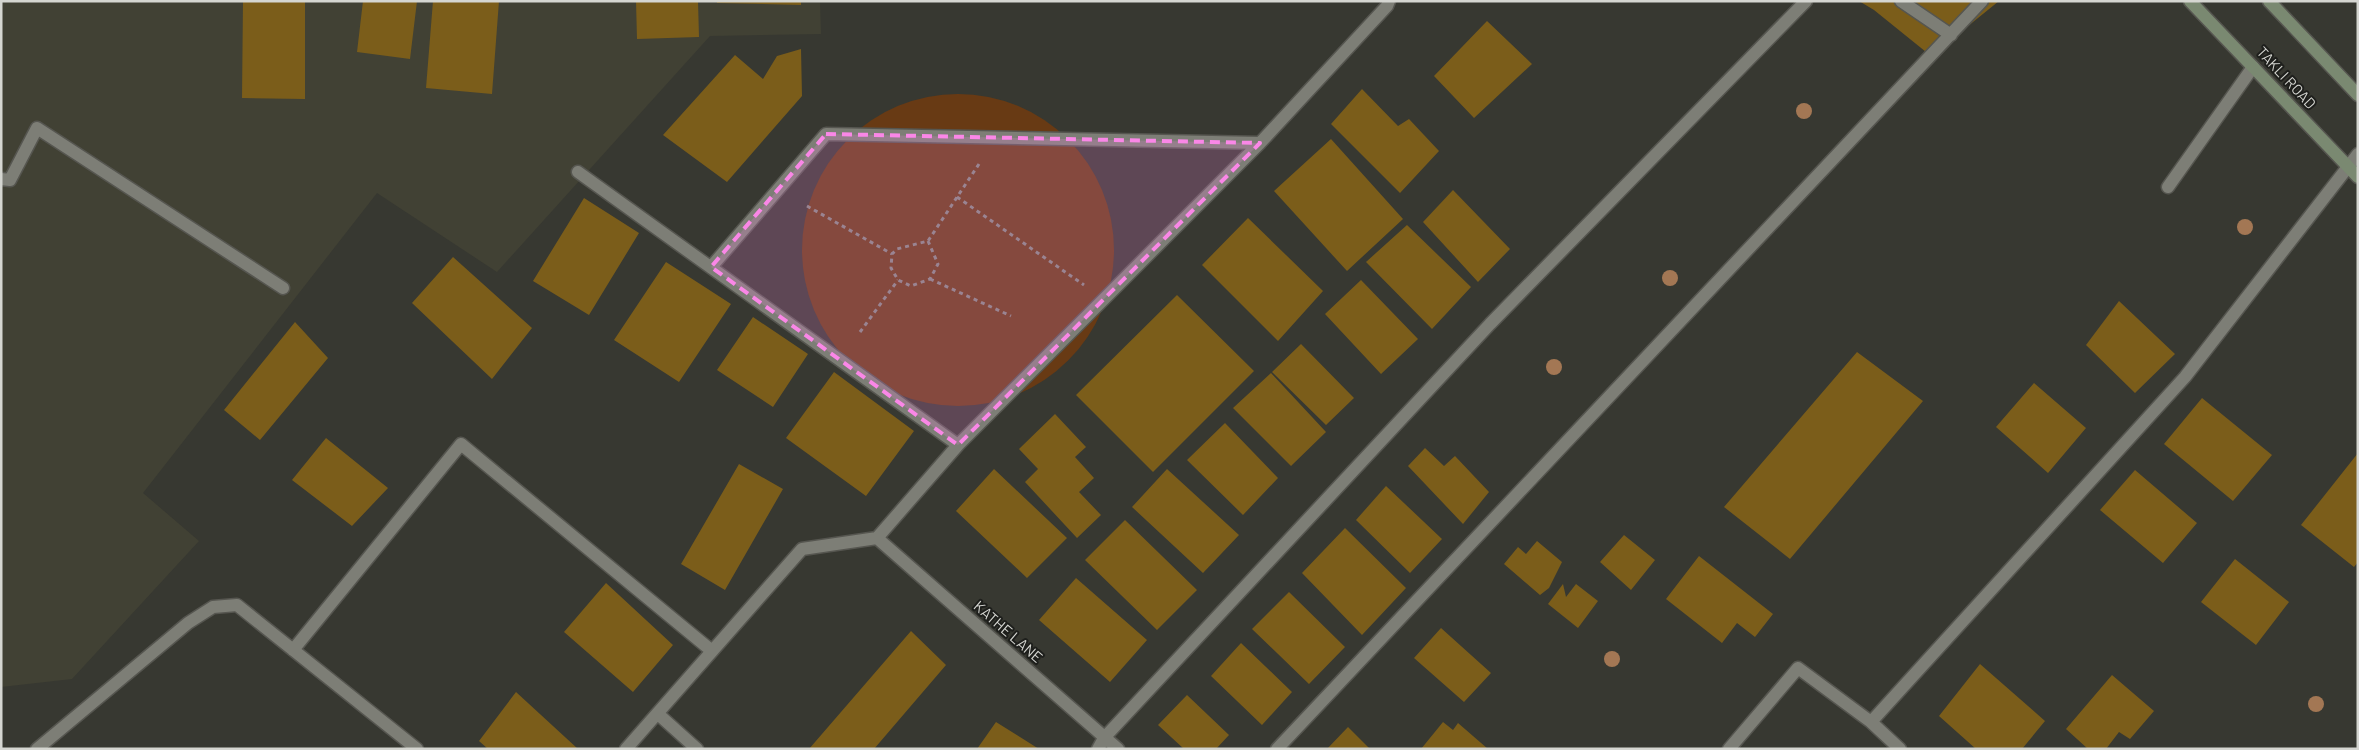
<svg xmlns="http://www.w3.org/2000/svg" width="2359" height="750" font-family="Barlow,sans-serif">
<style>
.built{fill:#414134}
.green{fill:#683a14}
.building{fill:#7b5d1a}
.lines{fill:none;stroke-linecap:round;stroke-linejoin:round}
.lane-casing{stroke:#565650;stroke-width:15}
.street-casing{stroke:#565650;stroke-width:15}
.secondary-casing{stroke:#565650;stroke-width:15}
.path{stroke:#83847e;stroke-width:3;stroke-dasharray:4 4;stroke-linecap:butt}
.lane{stroke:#7d7e76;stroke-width:12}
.street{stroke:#7d7e76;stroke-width:12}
.secondary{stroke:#7a8971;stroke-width:12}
.tree{fill:#a37754}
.marked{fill:#fa87e7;fill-opacity:0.2;stroke:#fa87e7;stroke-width:4;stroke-dasharray:10 6;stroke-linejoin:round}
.labels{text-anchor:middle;stroke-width:4;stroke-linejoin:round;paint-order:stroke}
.street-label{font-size:15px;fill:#d5d6d1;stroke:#1e1f1c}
</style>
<rect width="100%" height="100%" fill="#373831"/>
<path class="built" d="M 1,1 L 820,1 L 821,34 L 710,36 L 497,272 L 377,193 L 143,493 L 199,541 L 72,679 L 1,687 Z"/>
<path class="green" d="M802 250a156 156 0 1 1 312 0a156 156 0 1 1-312 0Z"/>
<path class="building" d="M 243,1 L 305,1 L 305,99 L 242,98 Z
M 363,1 L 417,1 L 410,59 L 357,52 Z
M 433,1 L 499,1 L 492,94 L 426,88 Z
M 636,1 L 698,1 L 699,37 L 637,39 Z
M 717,1 L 801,1 L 801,5 L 717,3 Z
M 1859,1 L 1999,1 L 1931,56 L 1874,10 Z
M 1487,21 L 1532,64 L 1474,118 L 1434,76 Z
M 801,49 L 802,96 L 727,182 L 663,135 L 735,55 L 763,79 L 777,56 Z
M 1362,89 L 1398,126 L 1409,119 L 1439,151 L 1400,193 L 1331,124 Z
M 1331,139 L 1403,219 L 1347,271 L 1274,191 Z
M 1453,190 L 1510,249 L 1478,282 L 1423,222 Z
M 584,198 L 639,233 L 589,315 L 533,281 Z
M 1248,218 L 1323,291 L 1278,341 L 1202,265 Z
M 1407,225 L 1471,287 L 1432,329 L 1366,262 Z
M 453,257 L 532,328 L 492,379 L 412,303 Z
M 666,262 L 731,304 L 679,382 L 614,340 Z
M 1361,280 L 1418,339 L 1381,374 L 1325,314 Z
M 1177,295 L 1254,371 L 1153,472 L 1076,395 Z
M 2119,301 L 2175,354 L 2135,393 L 2086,345 Z
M 753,317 L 808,354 L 773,407 L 717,370 Z
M 295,322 L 328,358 L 260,440 L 224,410 Z
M 1301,344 L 1354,398 L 1326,425 L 1272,372 Z
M 1857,352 L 1923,401 L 1790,559 L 1724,507 Z
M 834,372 L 914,431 L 866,496 L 786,438 Z
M 1271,373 L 1326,432 L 1291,466 L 1233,408 Z
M 2034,383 L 2086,428 L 2048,473 L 1996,427 Z
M 2202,398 L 2272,455 L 2233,501 L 2164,444 Z
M 1055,414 L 1086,447 L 1075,457 L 1094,478 L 1079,492 L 1101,515 L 1077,538 L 1025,482 L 1038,469 L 1019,449 Z
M 1225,423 L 1278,478 L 1243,515 L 1187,460 Z
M 326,438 L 388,488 L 352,526 L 292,480 Z
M 1425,448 L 1444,466 L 1455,456 L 1489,492 L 1463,524 L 1408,466 Z
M 2358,453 L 2358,562 L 2354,567 L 2301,525 Z
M 739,464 L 783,489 L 725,590 L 681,564 Z
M 994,469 L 1067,538 L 1027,578 L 956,511 Z
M 1167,469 L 1239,535 L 1203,573 L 1132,507 Z
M 2135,470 L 2197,523 L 2163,563 L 2100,510 Z
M 1386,486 L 1442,539 L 1410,573 L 1356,520 Z
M 1125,520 L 1197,590 L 1157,630 L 1085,560 Z
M 1345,528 L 1406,588 L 1362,635 L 1302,573 Z
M 1624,535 L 1655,560 L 1631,590 L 1600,562 Z
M 1537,541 L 1562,562 L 1549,588 L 1540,595 L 1504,564 L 1518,547 L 1526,554 Z
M 1699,556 L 1773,614 L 1755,637 L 1737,623 L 1722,643 L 1666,599 Z
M 2235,559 L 2289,602 L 2256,645 L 2201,602 Z
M 1076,578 L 1147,640 L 1110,682 L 1039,620 Z
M 606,583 L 673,645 L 633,692 L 564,632 Z
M 1563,584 L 1566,597 L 1576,584 L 1598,601 L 1578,628 L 1548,604 Z
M 1289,592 L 1345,647 L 1309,684 L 1252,629 Z
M 1441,628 L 1491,673 L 1464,702 L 1414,658 Z
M 911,631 L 946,665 L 874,749 L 809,749 Z
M 1241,643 L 1292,692 L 1262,725 L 1211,676 Z
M 1980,664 L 2045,721 L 2022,749 L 1976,749 L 1939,716 Z
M 2112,675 L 2154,711 L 2130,739 L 2119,732 L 2106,749 L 2088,749 L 2066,729 Z
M 516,692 L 578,749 L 488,749 L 479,741 Z
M 1187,695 L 1229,735 L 1216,749 L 1184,749 L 1158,725 Z
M 996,722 L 1039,749 L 977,749 Z
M 1443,722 L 1453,730 L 1458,723 L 1488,749 L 1421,749 Z
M 1348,727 L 1370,749 L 1327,749 Z"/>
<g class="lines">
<defs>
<path id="lane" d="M 1,179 L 10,180 L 37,128 L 283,288"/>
<path id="street" d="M 1901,1 L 1951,35
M 578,172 L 958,445 L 1260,143 L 1387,6 L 1389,1
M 2168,187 L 2253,67
M 711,267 L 826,134 L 1260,143
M 877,538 L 1118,749
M 293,650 L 461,444 L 712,651
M 658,714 L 697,749
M 1871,722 L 1900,749
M 37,749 L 188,623 L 213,607 L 237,605 L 417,749
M 626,749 L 802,549 L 877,538 L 958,445
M 1098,749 L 1104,738 L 1490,324 L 1806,1
M 1277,749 L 1982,1
M 1729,749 L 1798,668 L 1871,722 L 2185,377 L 2358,154"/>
<path id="secondary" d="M 2190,1 L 2358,177
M 2269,1 L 2358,95"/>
</defs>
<use href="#lane" class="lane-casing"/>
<use href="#street" class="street-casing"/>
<use href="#secondary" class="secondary-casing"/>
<path class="path" d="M 957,197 L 1084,285
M 807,206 L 892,254
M 928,241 L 938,264 L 930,279 L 911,286 L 898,280 L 891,268 L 892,254 L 897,249 L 928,241 L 981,161
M 930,279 L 1011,316
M 860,332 L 898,280"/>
<use href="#lane" class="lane"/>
<use href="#street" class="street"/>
<use href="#secondary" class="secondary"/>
</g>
<g class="tree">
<circle cx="1804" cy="111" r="8"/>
<circle cx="2245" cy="227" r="8"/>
<circle cx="1670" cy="278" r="8"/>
<circle cx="1554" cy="367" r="8"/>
<circle cx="1612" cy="659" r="8"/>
<circle cx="2316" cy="704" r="8"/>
</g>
<path class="marked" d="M 826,134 L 1260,143 L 958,445 L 711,267 Z"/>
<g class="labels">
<g class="street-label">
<text transform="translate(2286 78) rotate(47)" y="5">TAKLI ROAD</text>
<text transform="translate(1008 632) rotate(41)" y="5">KATHE LANE</text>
</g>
</g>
<rect width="2359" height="750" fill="none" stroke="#d5d6d1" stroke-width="5"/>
</svg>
